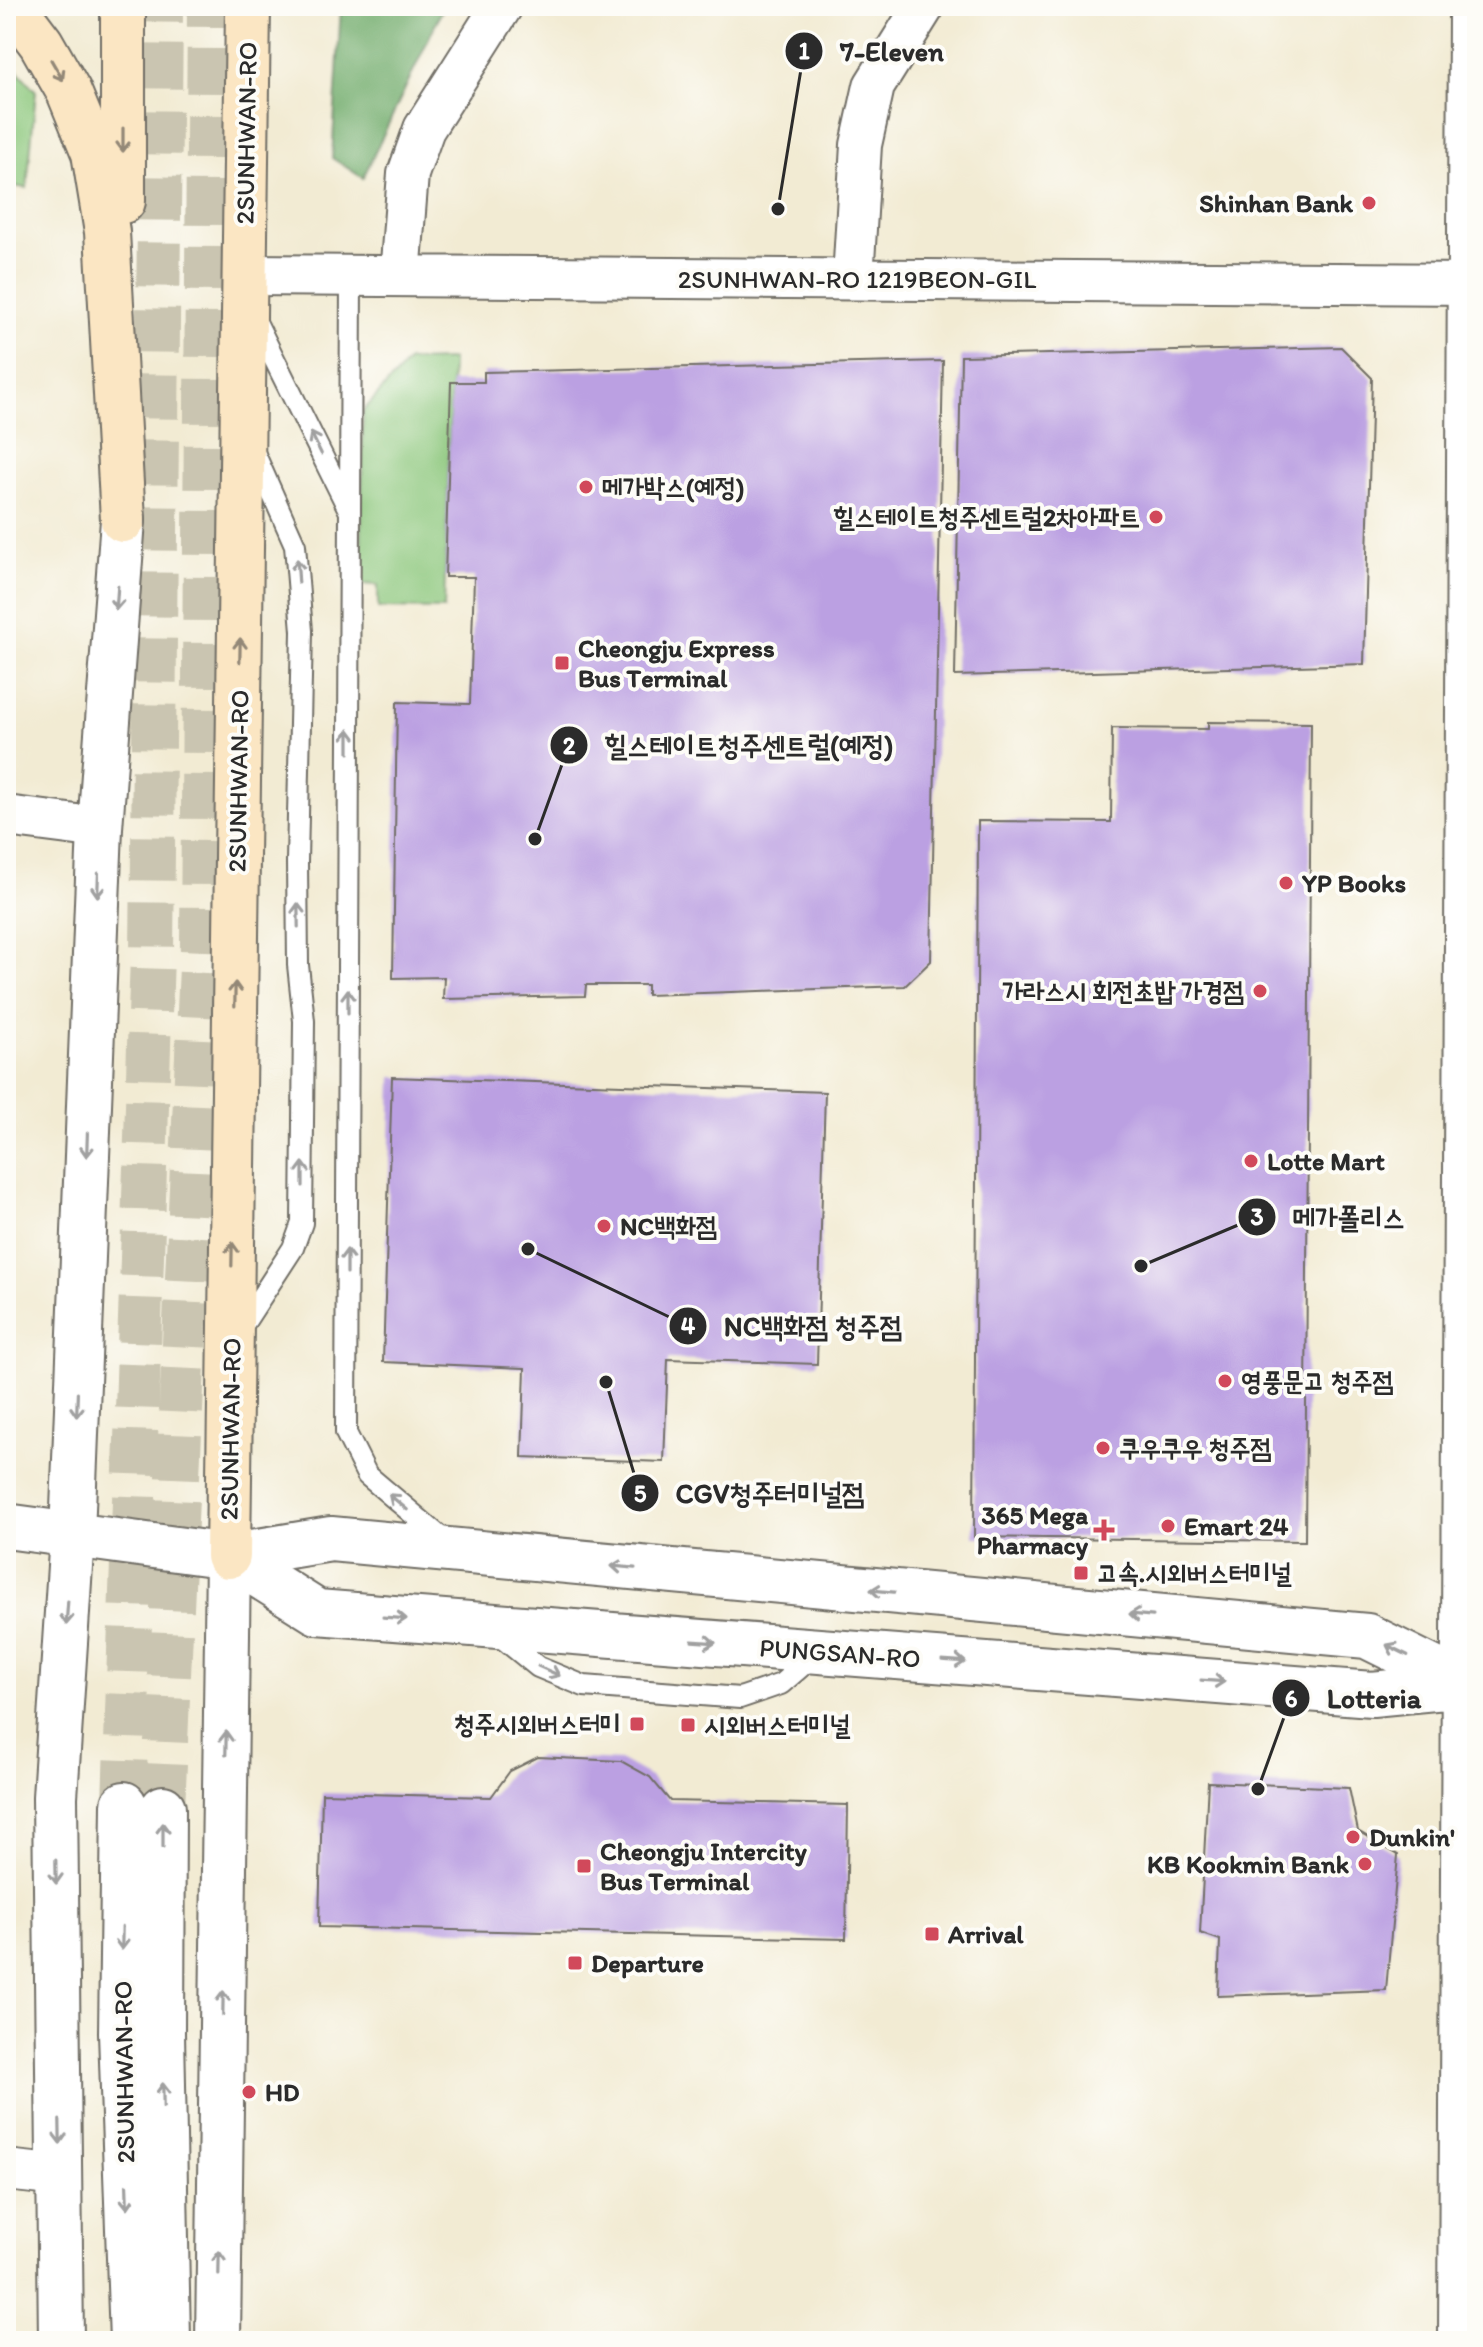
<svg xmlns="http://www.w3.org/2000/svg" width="1483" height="2347" font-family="Itim,'Poor Story',sans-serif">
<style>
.green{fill:#8cc77d;stroke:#5c7954;stroke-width:2}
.forest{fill:#71ac6c;stroke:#4e6c4c;stroke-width:2}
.building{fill:#bba0e2}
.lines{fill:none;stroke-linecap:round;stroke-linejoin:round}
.tertiary-tunnel{stroke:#cac5b1;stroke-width:44;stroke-dasharray:44 22;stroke-linecap:butt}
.service-casing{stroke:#716e66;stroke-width:24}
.minor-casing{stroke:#716e66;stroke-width:44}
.tertiary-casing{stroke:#716e66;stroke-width:48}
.secondary-casing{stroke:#716e66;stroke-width:48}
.service{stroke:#fff;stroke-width:20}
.minor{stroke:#fff;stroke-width:40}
.tertiary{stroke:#fff;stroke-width:44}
.secondary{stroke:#fbe6c3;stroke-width:44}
.oneway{stroke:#938877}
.oneway2{stroke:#a0a0a0}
.poi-dot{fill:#d1495b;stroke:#fdfcf7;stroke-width:3}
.labels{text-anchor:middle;stroke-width:8;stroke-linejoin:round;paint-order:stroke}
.street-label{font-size:26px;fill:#2b2b2b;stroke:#fdfcf7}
.poi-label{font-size:26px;font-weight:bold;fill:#2b2b2b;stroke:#fdfcf7;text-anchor:start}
.leader{fill:none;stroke:#2b2b2b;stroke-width:3}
.callout-dot{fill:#2b2b2b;stroke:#fdfcf7;stroke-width:3}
.mark-label{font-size:24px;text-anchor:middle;font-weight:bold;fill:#fff}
.callout-label{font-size:28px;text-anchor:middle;font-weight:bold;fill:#2b2b2b;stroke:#fdfcf7;stroke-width:8;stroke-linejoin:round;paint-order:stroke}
</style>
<rect width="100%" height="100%" fill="#fdfcf7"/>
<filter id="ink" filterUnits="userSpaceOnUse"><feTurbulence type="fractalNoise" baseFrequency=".0125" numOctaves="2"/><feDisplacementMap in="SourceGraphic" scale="16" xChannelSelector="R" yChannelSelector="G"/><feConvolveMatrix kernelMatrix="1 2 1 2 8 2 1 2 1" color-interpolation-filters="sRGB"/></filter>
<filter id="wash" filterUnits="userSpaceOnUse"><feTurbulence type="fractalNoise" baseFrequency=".006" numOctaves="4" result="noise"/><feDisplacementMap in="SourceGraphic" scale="32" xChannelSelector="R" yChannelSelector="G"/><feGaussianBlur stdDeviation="1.8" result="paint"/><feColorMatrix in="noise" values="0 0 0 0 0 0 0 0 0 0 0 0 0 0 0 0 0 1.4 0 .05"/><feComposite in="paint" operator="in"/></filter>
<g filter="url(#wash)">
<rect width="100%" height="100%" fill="#f2ebd3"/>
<path class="green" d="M 6,58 L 36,91 L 27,188 L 6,185 Z
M 452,360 L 444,609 L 378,608 L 378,585 L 361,584 L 363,411 L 408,361 Z"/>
<path class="forest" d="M 341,6 L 444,6 L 363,178 L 332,158 Z"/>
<g id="blocks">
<path class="building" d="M 1341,347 L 1372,378 L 1364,664 L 955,676 L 961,356 Z
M 943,361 L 931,961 L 905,986 L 647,995 L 647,985 L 586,985 L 585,996 L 443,999 L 444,977 L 393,978 L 397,702 L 470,704 L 474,577 L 445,577 L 451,382 L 484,382 L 484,372 Z
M 1208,722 L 1311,723 L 1305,1541 L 974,1537 L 978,821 L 1111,822 L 1112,728 L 1208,729 Z
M 392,1077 L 825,1092 L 817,1364 L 668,1359 L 664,1462 L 522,1457 L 525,1368 L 383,1362 Z
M 538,1757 L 621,1761 L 650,1777 L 670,1801 L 848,1805 L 846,1939 L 319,1927 L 322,1793 L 491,1797 L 510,1771 Z
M 1208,1782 L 1349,1788 L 1358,1831 L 1398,1855 L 1386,1990 L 1218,1996 L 1220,1940 L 1200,1933 Z"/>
</g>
</g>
<g filter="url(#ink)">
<use href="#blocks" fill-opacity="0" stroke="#716e66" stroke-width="2"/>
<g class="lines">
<path class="tertiary-tunnel" d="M 124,1804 L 152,955 L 161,6
M 163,1808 L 202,945 L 209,6"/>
<defs>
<path id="service" d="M 351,276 L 346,1433 L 367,1475 L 446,1542
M 253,316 L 349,510
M 239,1331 L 293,1248 L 302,1223 L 304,1021 L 298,965 L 297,862 L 302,631 L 295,545 L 253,450
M 496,1633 L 538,1667 L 584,1686 L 740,1698 L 781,1684 L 817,1653"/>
<path id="minor" d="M 245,275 L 1477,284
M 400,276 L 408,174 L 424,129 L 502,6
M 853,279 L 861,145 L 874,86 L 924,6
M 6,816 L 100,828
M 6,2170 L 61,2176"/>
<path id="tertiary" d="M 6,1526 L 228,1556 L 331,1539 L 1367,1636 L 1466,1685
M 228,1556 L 317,1612 L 1372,1694 L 1466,1685
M 124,1804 L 121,2033 L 132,2341
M 163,1808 L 162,2033 L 168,2341
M 61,2341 L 55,1797 L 72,1535 L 100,828 L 123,520
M 218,2341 L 228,1556
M 1461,2341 L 1471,6"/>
<path id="secondary" d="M 13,6 L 41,43 L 69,92 L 94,153 L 107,232 L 123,520
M 123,6 L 123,201
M 228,1556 L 248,6"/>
</defs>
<use href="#service" class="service-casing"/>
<use href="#minor" class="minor-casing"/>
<use href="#tertiary" class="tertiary-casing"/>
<use href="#secondary" class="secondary-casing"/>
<use href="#service" class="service"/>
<use href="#minor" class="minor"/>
<use href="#tertiary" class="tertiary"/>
<use href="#secondary" class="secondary"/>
</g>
<defs><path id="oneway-shaft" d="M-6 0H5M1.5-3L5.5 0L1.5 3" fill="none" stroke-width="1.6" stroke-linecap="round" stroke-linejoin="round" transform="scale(2)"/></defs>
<g class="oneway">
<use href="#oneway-shaft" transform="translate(57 70) rotate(60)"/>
<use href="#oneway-shaft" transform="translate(123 140) rotate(90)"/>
<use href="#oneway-shaft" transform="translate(240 650) rotate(-89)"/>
<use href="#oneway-shaft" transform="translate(235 994) rotate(-89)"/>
<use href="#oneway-shaft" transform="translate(232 1254) rotate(-89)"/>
</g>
<g class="oneway2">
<use href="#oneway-shaft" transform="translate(316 443) rotate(-116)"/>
<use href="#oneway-shaft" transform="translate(298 571) rotate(-94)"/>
<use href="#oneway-shaft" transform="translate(117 598) rotate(94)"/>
<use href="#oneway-shaft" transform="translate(349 741) rotate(-90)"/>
<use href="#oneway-shaft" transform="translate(98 885) rotate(92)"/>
<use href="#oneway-shaft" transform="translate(298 915) rotate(-91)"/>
<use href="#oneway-shaft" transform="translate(348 1001) rotate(-90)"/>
<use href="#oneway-shaft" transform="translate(87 1145) rotate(92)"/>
<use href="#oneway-shaft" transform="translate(303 1174) rotate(-90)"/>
<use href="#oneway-shaft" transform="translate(347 1261) rotate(-90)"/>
<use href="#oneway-shaft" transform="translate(77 1405) rotate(92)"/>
<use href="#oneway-shaft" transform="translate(398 1502) rotate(-140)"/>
<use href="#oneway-shaft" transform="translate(623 1567) rotate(-175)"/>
<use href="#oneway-shaft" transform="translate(882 1591) rotate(-175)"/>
<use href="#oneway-shaft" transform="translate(67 1613) rotate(94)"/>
<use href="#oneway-shaft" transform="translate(1141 1615) rotate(-175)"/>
<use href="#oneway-shaft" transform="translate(395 1618) rotate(4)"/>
<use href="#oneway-shaft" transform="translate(704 1642) rotate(4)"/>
<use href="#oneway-shaft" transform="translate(1397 1650) rotate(-154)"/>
<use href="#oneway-shaft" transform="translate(954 1661) rotate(4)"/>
<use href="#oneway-shaft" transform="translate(549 1671) rotate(24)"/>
<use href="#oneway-shaft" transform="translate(1213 1681) rotate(4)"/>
<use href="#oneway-shaft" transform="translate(226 1743) rotate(-89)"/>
<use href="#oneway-shaft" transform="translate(163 1835) rotate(-90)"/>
<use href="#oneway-shaft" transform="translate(56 1872) rotate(89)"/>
<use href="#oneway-shaft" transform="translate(122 1938) rotate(91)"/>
<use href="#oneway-shaft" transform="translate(223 2003) rotate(-89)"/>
<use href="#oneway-shaft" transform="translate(163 2095) rotate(-91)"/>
<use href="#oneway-shaft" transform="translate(60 2132) rotate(89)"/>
<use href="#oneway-shaft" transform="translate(127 2197) rotate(88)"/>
<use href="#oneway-shaft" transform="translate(219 2263) rotate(-89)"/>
</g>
</g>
<g class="poi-dot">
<circle cx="1369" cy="203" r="8"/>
<circle cx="586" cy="487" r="8"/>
<circle cx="1156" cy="517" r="8"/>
<rect x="554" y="655" width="16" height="16" rx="4"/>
<circle cx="1286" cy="883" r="8"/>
<circle cx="1260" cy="991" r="8"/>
<circle cx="1251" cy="1161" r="8"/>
<circle cx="604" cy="1226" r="8"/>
<circle cx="1225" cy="1381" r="8"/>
<circle cx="1103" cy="1448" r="8"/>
<circle cx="1168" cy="1526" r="8"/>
<path d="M1100 1518h8v8h8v8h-8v8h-8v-8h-8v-8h8z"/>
<rect x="1073" y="1565" width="16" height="16" rx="4"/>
<rect x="629" y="1716" width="16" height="16" rx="4"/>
<rect x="680" y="1717" width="16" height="16" rx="4"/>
<circle cx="1353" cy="1837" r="8"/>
<circle cx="1365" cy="1864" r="8"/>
<rect x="576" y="1858" width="16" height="16" rx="4"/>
<rect x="924" y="1926" width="16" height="16" rx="4"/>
<rect x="567" y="1955" width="16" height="16" rx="4"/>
<circle cx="249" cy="2092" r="8"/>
</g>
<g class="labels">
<g class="street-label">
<text transform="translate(246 133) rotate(-89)" y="9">2SUNHWAN-RO</text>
<text x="857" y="288">2SUNHWAN-RO 1219BEON-GIL</text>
<text transform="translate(238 781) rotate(-89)" y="9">2SUNHWAN-RO</text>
<text transform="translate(230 1429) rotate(-89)" y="9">2SUNHWAN-RO</text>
<text transform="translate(840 1653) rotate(4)" y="9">PUNGSAN-RO</text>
<text transform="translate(124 2072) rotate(-91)" y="9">2SUNHWAN-RO</text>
</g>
<g class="poi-label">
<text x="1353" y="212" text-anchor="end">Shinhan Bank</text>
<text x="602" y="496">메가박스(예정)</text>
<text x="1140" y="526" text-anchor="end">힐스테이트청주센트럴2차아파트</text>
<text x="578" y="657">Cheongju Express<tspan x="578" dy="30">Bus Terminal</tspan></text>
<text x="1302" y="892">YP Books</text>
<text x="1244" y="1000" text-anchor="end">가라스시 회전초밥 가경점</text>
<text x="1267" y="1170">Lotte Mart</text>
<text x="620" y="1235">NC백화점</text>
<text x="1241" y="1390">영풍문고 청주점</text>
<text x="1119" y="1457">쿠우쿠우 청주점</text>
<text x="1088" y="1524" text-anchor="end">365 Mega<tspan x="1088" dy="30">Pharmacy</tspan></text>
<text x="1184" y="1535">Emart 24</text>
<text x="1097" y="1582">고속.시외버스터미널</text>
<text x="621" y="1733" text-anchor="end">청주시외버스터미</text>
<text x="704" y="1734">시외버스터미널</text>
<text x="1369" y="1846">Dunkin'</text>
<text x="600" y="1860">Cheongju Intercity<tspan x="600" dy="30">Bus Terminal</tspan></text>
<text x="1349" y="1873" text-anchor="end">KB Kookmin Bank</text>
<text x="948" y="1943">Arrival</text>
<text x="591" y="1972">Departure</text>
<text x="265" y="2101">HD</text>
</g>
</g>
<path class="leader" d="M778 209L804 51M535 839L569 745M1141 1266L1257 1217M528 1249L688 1326M606 1382L640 1493M1258 1789L1291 1698"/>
<g class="callout-dot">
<circle cx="778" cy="209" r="8"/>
<circle cx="535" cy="839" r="8"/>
<circle cx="1141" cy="1266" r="8"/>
<circle cx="528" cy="1249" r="8"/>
<circle cx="606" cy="1382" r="8"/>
<circle cx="1258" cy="1789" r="8"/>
<circle cx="804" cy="51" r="20"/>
<circle cx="569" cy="745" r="20"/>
<circle cx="1257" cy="1217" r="20"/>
<circle cx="688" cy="1326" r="20"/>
<circle cx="640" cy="1493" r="20"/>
<circle cx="1291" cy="1698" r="20"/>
</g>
<g class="mark-label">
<text x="804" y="59">1</text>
<text x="569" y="754">2</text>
<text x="1257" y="1225">3</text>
<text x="688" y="1334">4</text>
<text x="640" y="1502">5</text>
<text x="1291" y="1707">6</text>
</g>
<g class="callout-label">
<text x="892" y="61">7-Eleven</text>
<text x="749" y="755">힐스테이트청주센트럴(예정)</text>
<text x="1349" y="1227">메가폴리스</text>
<text x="813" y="1336">NC백화점 청주점</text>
<text x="770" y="1503">CGV청주터미널점</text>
<text x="1374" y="1708">Lotteria</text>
</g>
<rect width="1483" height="2347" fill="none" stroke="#fdfcf7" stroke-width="32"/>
</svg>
